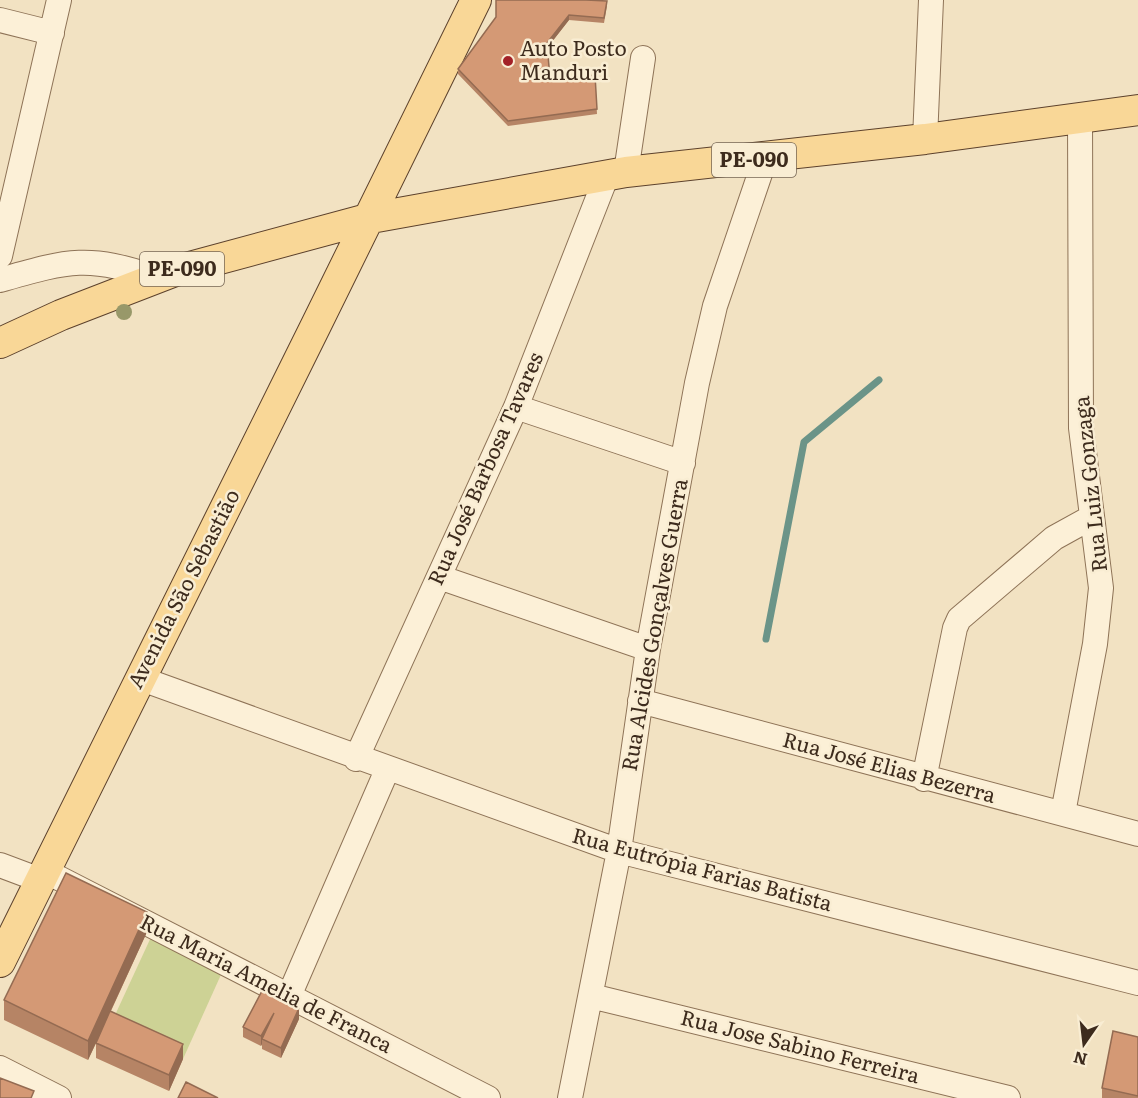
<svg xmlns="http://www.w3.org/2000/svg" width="1138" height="1098" font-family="Literata,serif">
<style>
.green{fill:#cdd295}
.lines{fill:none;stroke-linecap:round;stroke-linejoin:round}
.stream{stroke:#6b9488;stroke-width:7}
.minor-casing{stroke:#8e7357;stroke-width:26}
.major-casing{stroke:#5c412c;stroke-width:32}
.minor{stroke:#fcf0d7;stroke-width:24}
.major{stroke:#f9d797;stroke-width:30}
.tree{fill:#989869}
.wall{fill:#b68465}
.shaded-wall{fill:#946b52}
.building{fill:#d49975;stroke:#946b52;stroke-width:1.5}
.poi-dot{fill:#a32127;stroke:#f9edd3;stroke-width:2}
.labels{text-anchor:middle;stroke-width:5;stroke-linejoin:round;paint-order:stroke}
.shield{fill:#f9edd3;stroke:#756554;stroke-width:1.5}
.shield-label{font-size:20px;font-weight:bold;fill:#3d2b1d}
.poi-label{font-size:21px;fill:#3d2b1d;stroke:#f9edd3;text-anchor:start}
.street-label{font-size:21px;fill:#3d2b1d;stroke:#f9edd3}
</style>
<rect width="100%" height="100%" fill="#f2e2c2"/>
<path class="green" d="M 152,935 L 224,968 L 183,1059 L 110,1026 Z"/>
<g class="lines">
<path class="stream" d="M 766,639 L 804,442 L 879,380"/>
<defs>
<path id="minor" d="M 0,20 L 52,33
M 925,139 L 931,0
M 626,172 L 643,58
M 0,256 L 59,0
M 0,280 C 67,261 88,254 156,278
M 516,407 L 683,463
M 439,577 L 648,649
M 139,678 L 619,851 L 1138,983
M 640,701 L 1138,834
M 356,759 L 516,407 L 607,175
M 924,779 L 955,628 L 959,619 L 1054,538 L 1092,517
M 1063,813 L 1095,644 L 1101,588 L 1081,428 L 1080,116
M 0,865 L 40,880
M 45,871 L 488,1098
M 289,996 L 387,770
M 591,996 L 1008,1098
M 0,1068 L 59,1098
M 570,1098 L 619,851 L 648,649 L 697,383 L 715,306 L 765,159"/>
<path id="major" d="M 0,343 L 61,315 L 175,271 L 371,218 L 626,172 L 925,139 L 1138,110
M 0,962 C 157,640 320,322 476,0"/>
</defs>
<use href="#minor" class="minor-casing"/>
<use href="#major" class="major-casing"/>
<use href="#minor" class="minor"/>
<use href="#major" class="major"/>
</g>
<circle class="tree" cx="124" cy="312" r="8"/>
<path class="wall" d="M 607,6 L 604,23 L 569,20 L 548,47 L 550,79 L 595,75 L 597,114 L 508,126 L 458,74 L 458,69 L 496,17 Z
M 147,932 L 111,1011 L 183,1059 L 169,1091 L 96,1058 L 96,1043 L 100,1035 L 88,1060 L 4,1020 L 4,1000 Z
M 299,1019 L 281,1058 L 262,1049 L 262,1044 L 261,1046 L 243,1037 L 243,1027 Z
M 1138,1037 L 1138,1098 L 1102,1098 L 1102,1088 Z"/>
<path class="shaded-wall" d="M 569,15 L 569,20 L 547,48 L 547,43 Z
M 147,912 L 147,932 L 88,1060 L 88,1041 Z
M 299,1008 L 299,1019 L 281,1058 L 281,1048 Z
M 274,1013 L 262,1039 L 262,1044 L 261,1046 L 261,1036 Z
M 183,1044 L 183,1059 L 169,1091 L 169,1075 Z"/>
<path class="building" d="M 496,0 L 586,0 L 607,1 L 604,18 L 569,15 L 547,43 L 550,79 L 595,75 L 597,109 L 508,121 L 458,69 L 496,17 Z
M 66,873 L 147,912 L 88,1041 L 4,1000 Z
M 263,989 L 299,1008 L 281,1048 L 262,1039 L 274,1013 L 261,1036 L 243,1027 Z
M 110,1011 L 183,1044 L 169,1075 L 96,1043 Z
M 1113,1031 L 1138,1037 L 1138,1096 L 1102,1088 Z
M 0,1078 L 34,1091 L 31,1098 L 0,1098 Z
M 186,1082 L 218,1098 L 178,1098 Z"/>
<circle class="poi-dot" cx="508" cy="61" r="6"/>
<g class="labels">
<g class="shield">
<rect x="712" y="143" width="84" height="34" rx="4.5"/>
<rect x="140" y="252" width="84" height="34" rx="4.5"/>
</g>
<g class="shield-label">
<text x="754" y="167">PE-090</text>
<text x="182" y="276">PE-090</text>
</g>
<g class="poi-label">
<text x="520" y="56">Auto Posto<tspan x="520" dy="24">Manduri</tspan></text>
</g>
<g class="street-label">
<text transform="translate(486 469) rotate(-66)" y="7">Rua José Barbosa Tavares</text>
<text transform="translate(1091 484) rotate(-96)" y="7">Rua Luiz Gonzaga</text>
<text transform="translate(184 589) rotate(-63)" y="7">Avenida São Sebastião</text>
<text transform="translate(655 625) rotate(-80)" y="7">Rua Alcides Gonçalves Guerra</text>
<text transform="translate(889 768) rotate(15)" y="7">Rua José Elias Bezerra</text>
<text transform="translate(702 870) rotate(15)" y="7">Rua Eutrópia Farias Batista</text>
<text transform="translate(266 984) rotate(27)" y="7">Rua Maria Amelia de Franca</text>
<text transform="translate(800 1047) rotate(14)" y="7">Rua Jose Sabino Ferreira</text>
</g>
</g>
<g transform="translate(1084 1044) rotate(194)" stroke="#f9edd3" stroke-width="4.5" paint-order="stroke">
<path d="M0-4.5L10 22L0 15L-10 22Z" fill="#3d2b1d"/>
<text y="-9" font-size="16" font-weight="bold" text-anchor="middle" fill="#3d2b1d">N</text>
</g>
</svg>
